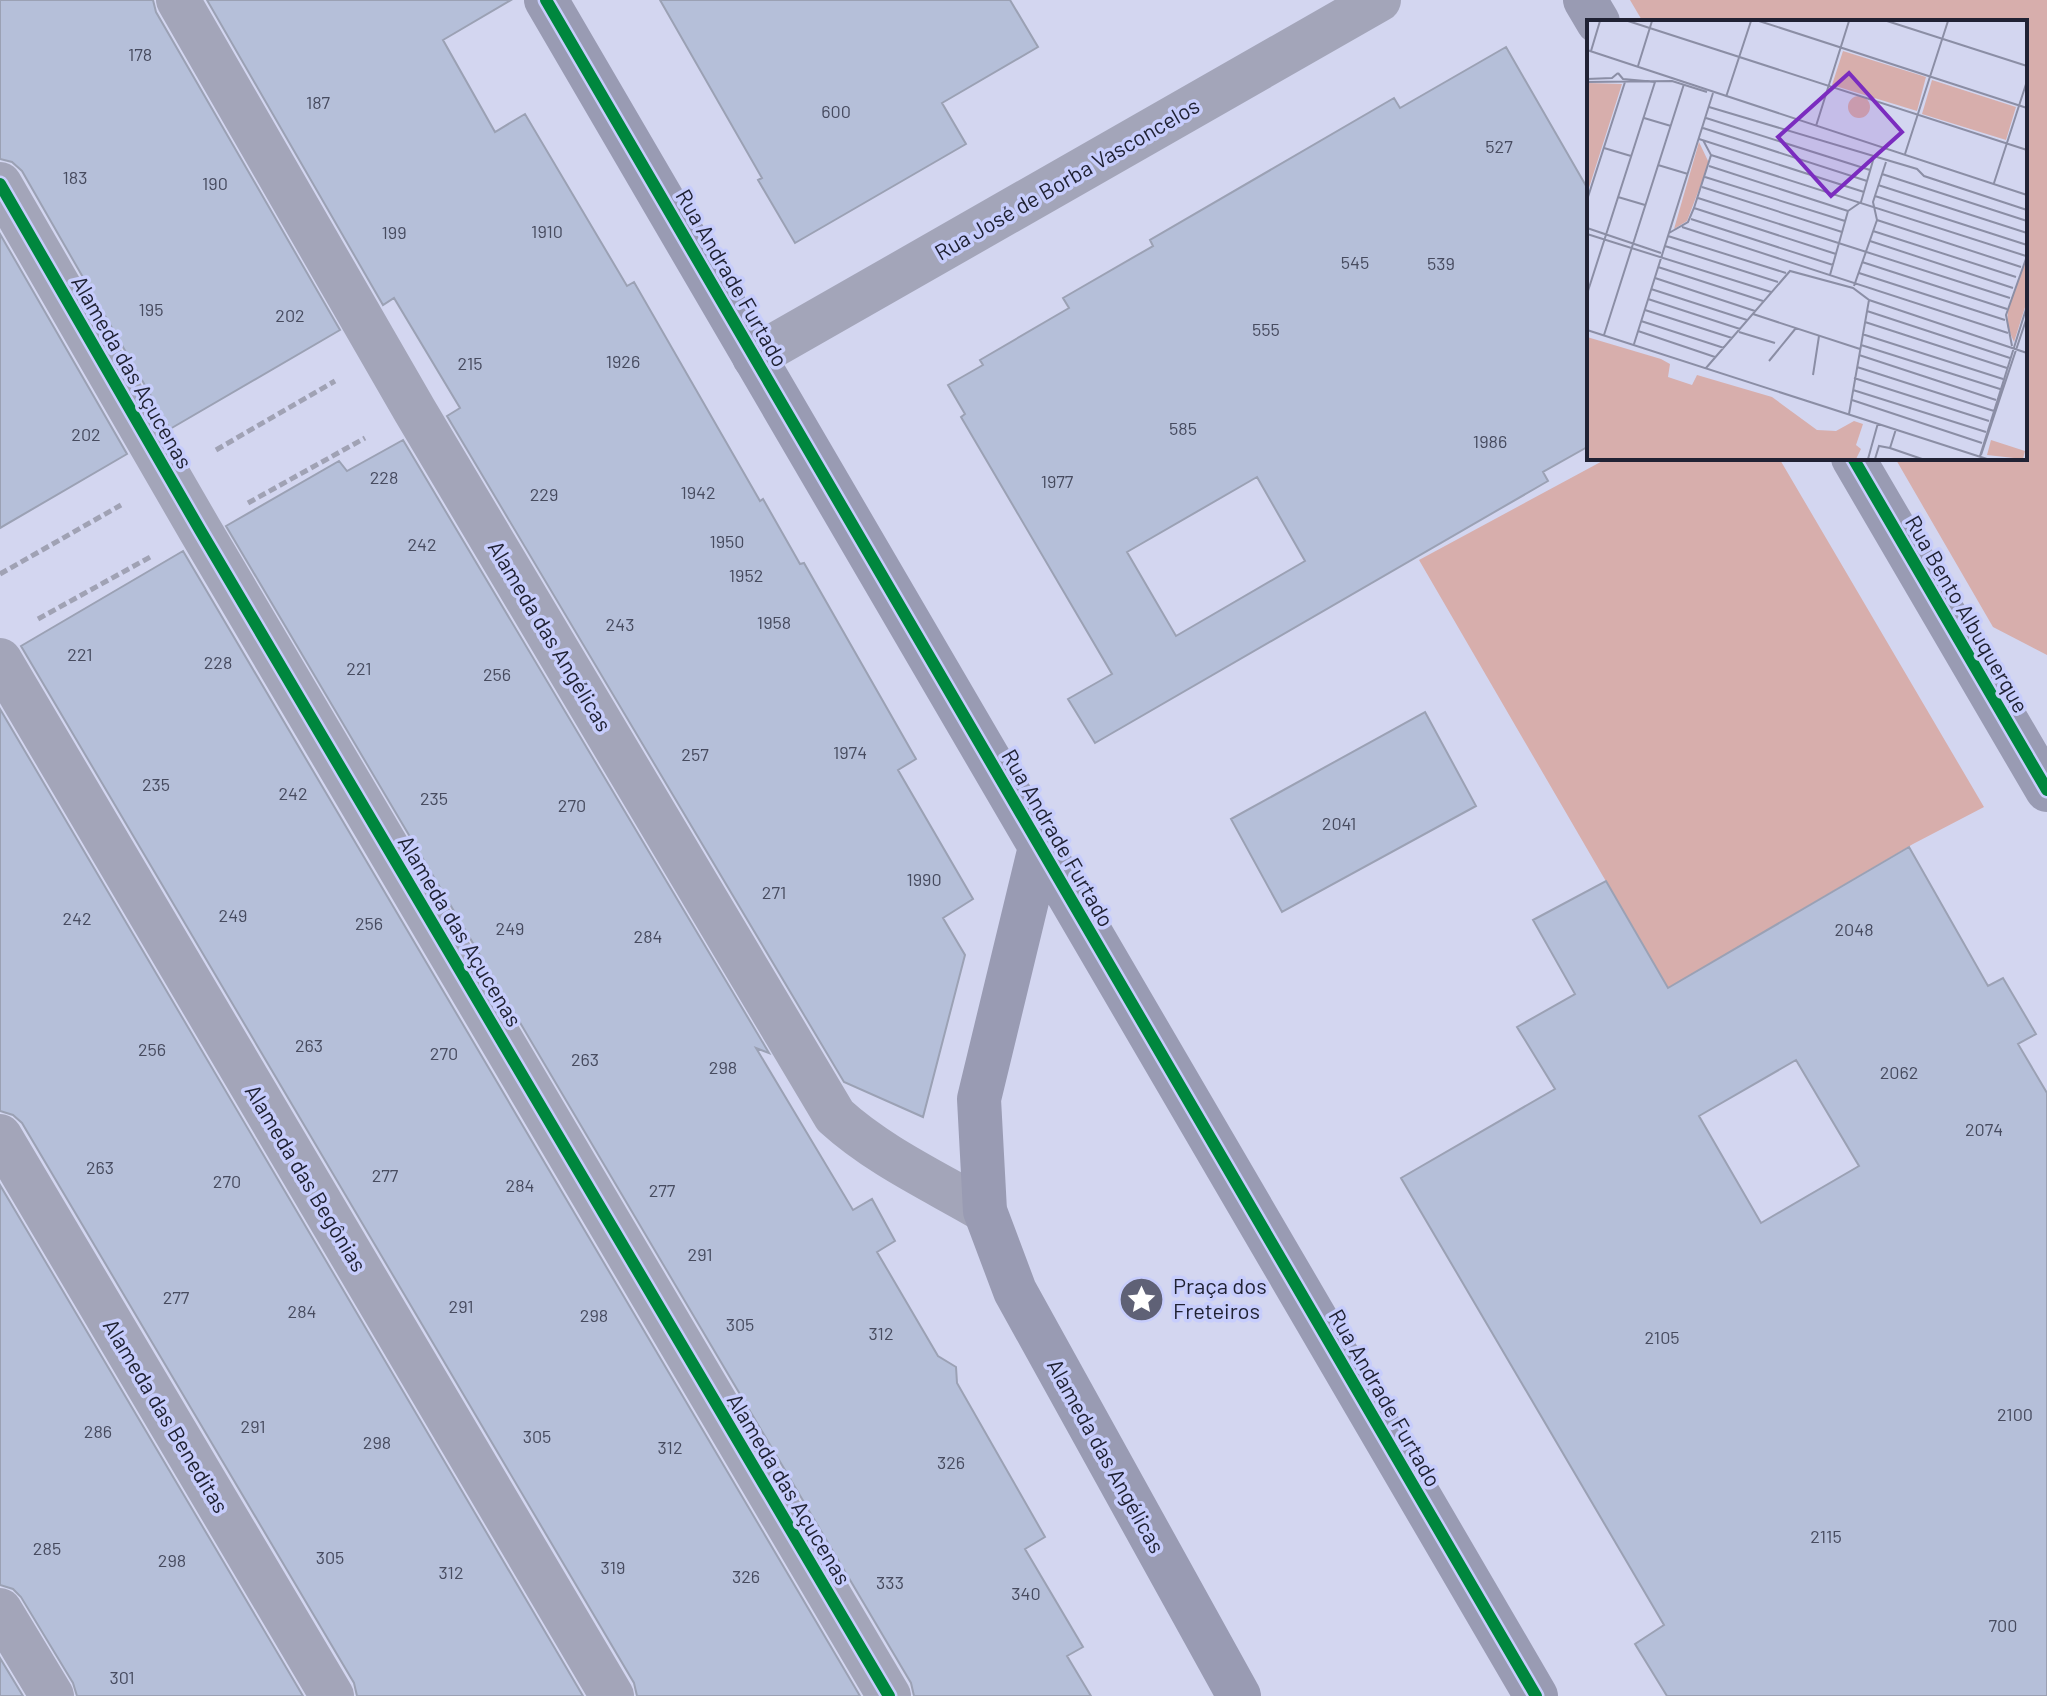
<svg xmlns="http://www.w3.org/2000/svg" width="2047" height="1696" font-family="Barlow,sans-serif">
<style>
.green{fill:#d7aeac}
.building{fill:#b5bfd9;stroke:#9ba1b4;stroke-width:2;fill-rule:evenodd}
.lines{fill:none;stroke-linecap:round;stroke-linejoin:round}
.path{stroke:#a0a2b4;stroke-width:5;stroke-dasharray:8 4;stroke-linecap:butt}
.street{stroke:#a3a5b9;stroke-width:44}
.secondary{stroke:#999bb3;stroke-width:44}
.cycleway-casing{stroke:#c7cdfc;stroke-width:17}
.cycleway{stroke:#00873e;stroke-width:12}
.labels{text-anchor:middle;stroke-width:7;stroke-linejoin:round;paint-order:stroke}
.number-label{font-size:18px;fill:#474b5f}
.street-label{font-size:22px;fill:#202234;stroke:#c7cdfc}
.poi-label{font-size:22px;fill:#202234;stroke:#c7cdfc;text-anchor:start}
.inset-road{fill:none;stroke:#8b8ea5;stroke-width:2}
.view{fill:#7b2cbf;fill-opacity:0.15;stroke:#7b2cbf;stroke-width:4}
.inset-edge{fill:none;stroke:#202234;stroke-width:4}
</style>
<rect width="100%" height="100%" fill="#d3d6f0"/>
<path class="green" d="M 1630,0 L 2047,0 L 2047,655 L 1993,627 L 1895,458 L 2025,458 L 2025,22 L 1643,22 Z
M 1608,458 L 1779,458 L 1984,807 L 1913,844 L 1668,988 L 1419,560 Z"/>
<path class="building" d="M 0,0 L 153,0 L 156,12 L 340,330 L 170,429 L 22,171 L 12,162 L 0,159 Z
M 207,0 L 511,0 L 443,40 L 495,132 L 525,114 L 627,286 L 634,282 L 760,501 L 763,499 L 800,564 L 804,563 L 916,759 L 898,770 L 973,899 L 943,918 L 965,955 L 923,1117 L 844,1082 L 447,416 L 460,408 L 394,298 L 383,305 Z
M 660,0 L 1010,0 L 1038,47 L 942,103 L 966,144 L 795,243 L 758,180 L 762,178 Z
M 1506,47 L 1589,191 L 1589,446 L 1543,472 L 1548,481 L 1095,743 L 1068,699 L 1112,674 L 961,417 L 965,414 L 948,385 L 983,365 L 980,360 L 1069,308 L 1063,298 L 1153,246 L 1150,240 L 1394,98 L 1400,108 ZM 1257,477 L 1305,561 L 1176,636 L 1127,552 Z
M 0,234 L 127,454 L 0,528 Z
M 403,440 L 769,1053 L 756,1048 L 853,1210 L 872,1199 L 895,1241 L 877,1252 L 938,1356 L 956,1367 L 957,1383 L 1045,1537 L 1025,1549 L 1083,1647 L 1067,1656 L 1091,1696 L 914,1696 L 911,1683 L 226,526 L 339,461 L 347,471 Z
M 183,551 L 860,1696 L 637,1696 L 634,1683 L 21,646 Z
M 0,709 L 583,1696 L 357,1696 L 354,1683 L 22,1123 L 13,1115 L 0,1111 Z
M 1425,712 L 1476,806 L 1282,912 L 1231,819 Z
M 1909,847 L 1988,986 L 2003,978 L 2036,1034 L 2018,1044 L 2047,1093 L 2047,1696 L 1667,1696 L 1635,1644 L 1664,1625 L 1401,1178 L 1555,1089 L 1517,1027 L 1575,994 L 1533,920 L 1606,881 L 1668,988 ZM 1796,1060 L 1859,1166 L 1761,1223 L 1699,1116 Z
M 0,1185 L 303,1696 L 77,1696 L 73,1683 L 21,1597 L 13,1589 L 0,1585 Z
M 0,1658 L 23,1696 L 0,1696 Z"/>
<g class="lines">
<path class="path" d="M 216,450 L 335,381
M 248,503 L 365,438
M 0,574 L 121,505
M 38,619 L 152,556"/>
<path class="street" d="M 178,0 L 415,411 L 835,1116 C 879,1156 934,1181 985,1211
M 0,184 L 200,530 L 889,1696
M 754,357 L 1379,0
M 0,660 L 612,1696
M 0,1136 L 332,1696
M 0,1610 L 52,1696"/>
<path class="secondary" d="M 546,0 L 1536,1696
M 1585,0 L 1598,22
M 1853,458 L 2047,790
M 1040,847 L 979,1099 L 985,1211 L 1015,1291 L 1239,1696"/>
<defs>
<path id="cycleway" d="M 546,0 L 1536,1696
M 0,184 L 200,530 L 889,1696
M 1853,458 L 2047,790"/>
</defs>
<use href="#cycleway" class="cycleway-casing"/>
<use href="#cycleway" class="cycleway"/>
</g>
<defs>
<symbol id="sight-disc" viewBox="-11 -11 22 22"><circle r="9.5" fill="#5f6176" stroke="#c7cdfc"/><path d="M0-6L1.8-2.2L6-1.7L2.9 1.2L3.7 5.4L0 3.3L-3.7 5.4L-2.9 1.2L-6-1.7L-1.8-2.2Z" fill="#fff"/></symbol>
</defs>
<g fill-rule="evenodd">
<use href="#sight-disc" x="1116" y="1274" width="51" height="51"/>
</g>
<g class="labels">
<g class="number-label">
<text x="140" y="61">178</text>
<text x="318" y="109">187</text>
<text x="836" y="118">600</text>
<text x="1499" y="153">527</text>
<text x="75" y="184">183</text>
<text x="215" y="190">190</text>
<text x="547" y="238">1910</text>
<text x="394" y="239">199</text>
<text x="1355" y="269">545</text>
<text x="1441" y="270">539</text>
<text x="151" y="316">195</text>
<text x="290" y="322">202</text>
<text x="1266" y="336">555</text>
<text x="623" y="368">1926</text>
<text x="470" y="370">215</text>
<text x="1183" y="435">585</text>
<text x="86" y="441">202</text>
<text x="1490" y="448">1986</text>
<text x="384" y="484">228</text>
<text x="1057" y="488">1977</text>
<text x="698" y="499">1942</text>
<text x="544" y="501">229</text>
<text x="727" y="548">1950</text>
<text x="422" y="551">242</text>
<text x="746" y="582">1952</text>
<text x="774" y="629">1958</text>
<text x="620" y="631">243</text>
<text x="80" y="661">221</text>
<text x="218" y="669">228</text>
<text x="359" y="675">221</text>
<text x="497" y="681">256</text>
<text x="850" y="759">1974</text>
<text x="695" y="761">257</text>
<text x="156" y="791">235</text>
<text x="293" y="800">242</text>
<text x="434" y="805">235</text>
<text x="572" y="812">270</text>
<text x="1339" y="830">2041</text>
<text x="924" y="886">1990</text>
<text x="774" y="899">271</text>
<text x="233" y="922">249</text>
<text x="77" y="925">242</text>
<text x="369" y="930">256</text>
<text x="510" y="935">249</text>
<text x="1854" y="936">2048</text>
<text x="648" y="943">284</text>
<text x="309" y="1052">263</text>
<text x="152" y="1056">256</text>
<text x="444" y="1060">270</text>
<text x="585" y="1066">263</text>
<text x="723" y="1074">298</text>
<text x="1899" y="1079">2062</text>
<text x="1984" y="1136">2074</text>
<text x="100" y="1174">263</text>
<text x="385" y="1182">277</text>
<text x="227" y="1188">270</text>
<text x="520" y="1192">284</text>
<text x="662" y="1197">277</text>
<text x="700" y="1261">291</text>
<text x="176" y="1304">277</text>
<text x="461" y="1313">291</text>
<text x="302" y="1318">284</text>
<text x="594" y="1322">298</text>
<text x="740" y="1331">305</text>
<text x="881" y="1340">312</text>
<text x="1662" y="1344">2105</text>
<text x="2015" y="1421">2100</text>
<text x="253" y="1433">291</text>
<text x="98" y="1438">286</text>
<text x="537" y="1443">305</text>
<text x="377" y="1449">298</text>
<text x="670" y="1454">312</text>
<text x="951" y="1469">326</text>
<text x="1826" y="1543">2115</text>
<text x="47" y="1555">285</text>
<text x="330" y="1564">305</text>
<text x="172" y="1567">298</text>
<text x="613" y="1574">319</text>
<text x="451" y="1579">312</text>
<text x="746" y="1583">326</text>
<text x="890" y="1589">333</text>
<text x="1026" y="1600">340</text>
<text x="2003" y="1632">700</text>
<text x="122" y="1684">301</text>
</g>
<g class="street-label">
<text transform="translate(1067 179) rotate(-30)" y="8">Rua José de Borba Vasconcelos</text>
<text transform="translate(732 278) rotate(60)" y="8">Rua Andrade Furtado</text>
<text transform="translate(132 372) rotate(60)" y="8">Alameda das Açucenas</text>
<text transform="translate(1967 614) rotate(60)" y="8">Rua Bento Albuquerque</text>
<text transform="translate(550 636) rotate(59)" y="8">Alameda das Angélicas</text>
<text transform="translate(1058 838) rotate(60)" y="8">Rua Andrade Furtado</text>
<text transform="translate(460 931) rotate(59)" y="8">Alameda das Açucenas</text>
<text transform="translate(306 1178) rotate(59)" y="8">Alameda das Begônias</text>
<text transform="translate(1385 1398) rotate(60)" y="8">Rua Andrade Furtado</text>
<text transform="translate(166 1416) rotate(59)" y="8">Alameda das Beneditas</text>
<text transform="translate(1106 1456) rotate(61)" y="8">Alameda das Angélicas</text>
<text transform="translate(789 1489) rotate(59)" y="8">Alameda das Açucenas</text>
</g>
<g class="poi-label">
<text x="1173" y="1294">Praça dos<tspan x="1173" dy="25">Freteiros</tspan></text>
</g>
</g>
<g transform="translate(1587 20)">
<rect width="440" height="440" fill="#d3d6f0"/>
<path d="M 256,31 L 339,57 L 330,91 L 245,65 ZM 345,60 L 429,87 L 419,120 L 335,94 ZM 0,63 L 35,64 L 0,174 ZM261 87a11 11 0 1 1 22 0a11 11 0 1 1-22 0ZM 112,122 L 122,143 L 100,201 L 87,209 ZM 440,238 L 440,281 L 427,322 L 420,306 L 421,289 ZM 0,317 L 74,339 L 83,344 L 81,357 L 105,365 L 110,355 L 185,377 L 230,410 L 249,411 L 267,401 L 276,404 L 269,425 L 274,429 L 269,439 L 0,439 ZM 404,420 L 438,431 L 436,439 L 400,435 Z" fill="#d7aeac"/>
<path class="inset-road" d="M 41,1 L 440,130M 172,1 L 440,88M 300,1 L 440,46M 0,30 L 440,175M 4,31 L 13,1M 51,46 L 65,1M 0,59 L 25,58 L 31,53M 0,62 L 85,61 L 120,72M 139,77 L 164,1M 122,87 L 330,149 L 337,156 L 440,190M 57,98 L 84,106M 119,98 L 283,150M 229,106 L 262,1M 116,108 L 280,161M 112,119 L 277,172M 17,128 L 44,136M 318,134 L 361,1M 124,135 L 439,236M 71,145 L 101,154M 122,146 L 261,191M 295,154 L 440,201M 118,157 L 258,201M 407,163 L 440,61M 291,165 L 440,213M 115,167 L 255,212M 288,176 L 440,225M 31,177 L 58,185M 111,178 L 423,278M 0,180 L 38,62M 107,188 L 249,234M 104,199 L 246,245M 290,200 L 434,247M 95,207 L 421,313M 0,208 L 74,233M 286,211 L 429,257M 82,213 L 101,202 L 107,188 L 124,135 L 116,120M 0,214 L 184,272M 81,216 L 199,253M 283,221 L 426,268M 78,226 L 191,262M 275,242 L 420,289M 71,247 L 176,281M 272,253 L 418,300M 243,255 L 261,191 L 274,182 L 287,137M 68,258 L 168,291M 267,266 L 290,200 L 286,182 L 299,142M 64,269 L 160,300M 0,274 L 68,62 L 36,59 L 31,53M 61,279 L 153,309M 282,280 L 440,333M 58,290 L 145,318M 280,291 L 423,338M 166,294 L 273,329M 54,301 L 137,328M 278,302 L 420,348M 0,310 L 400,439M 51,311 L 128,337M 152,312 L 188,323M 275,314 L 416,359M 17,315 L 97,64M 47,324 L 126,73M 274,325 L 413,369M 425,326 L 419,295 L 440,236M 272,335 L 409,380M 182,341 L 209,308M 270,347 L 407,391M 119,348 L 203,251 L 266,268 L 282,280 L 262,394M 226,355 L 232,316M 267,358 L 402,401M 266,370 L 399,412M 265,380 L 395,423M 309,409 L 303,428 L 335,439M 394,435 L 440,297M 393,436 L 440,286M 281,439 L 291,403M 288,439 L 292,426 L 303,428"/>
<path class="view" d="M 262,53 L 315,112 L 244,176 L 191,117 Z"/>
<rect width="440" height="440" class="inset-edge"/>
</g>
</svg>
